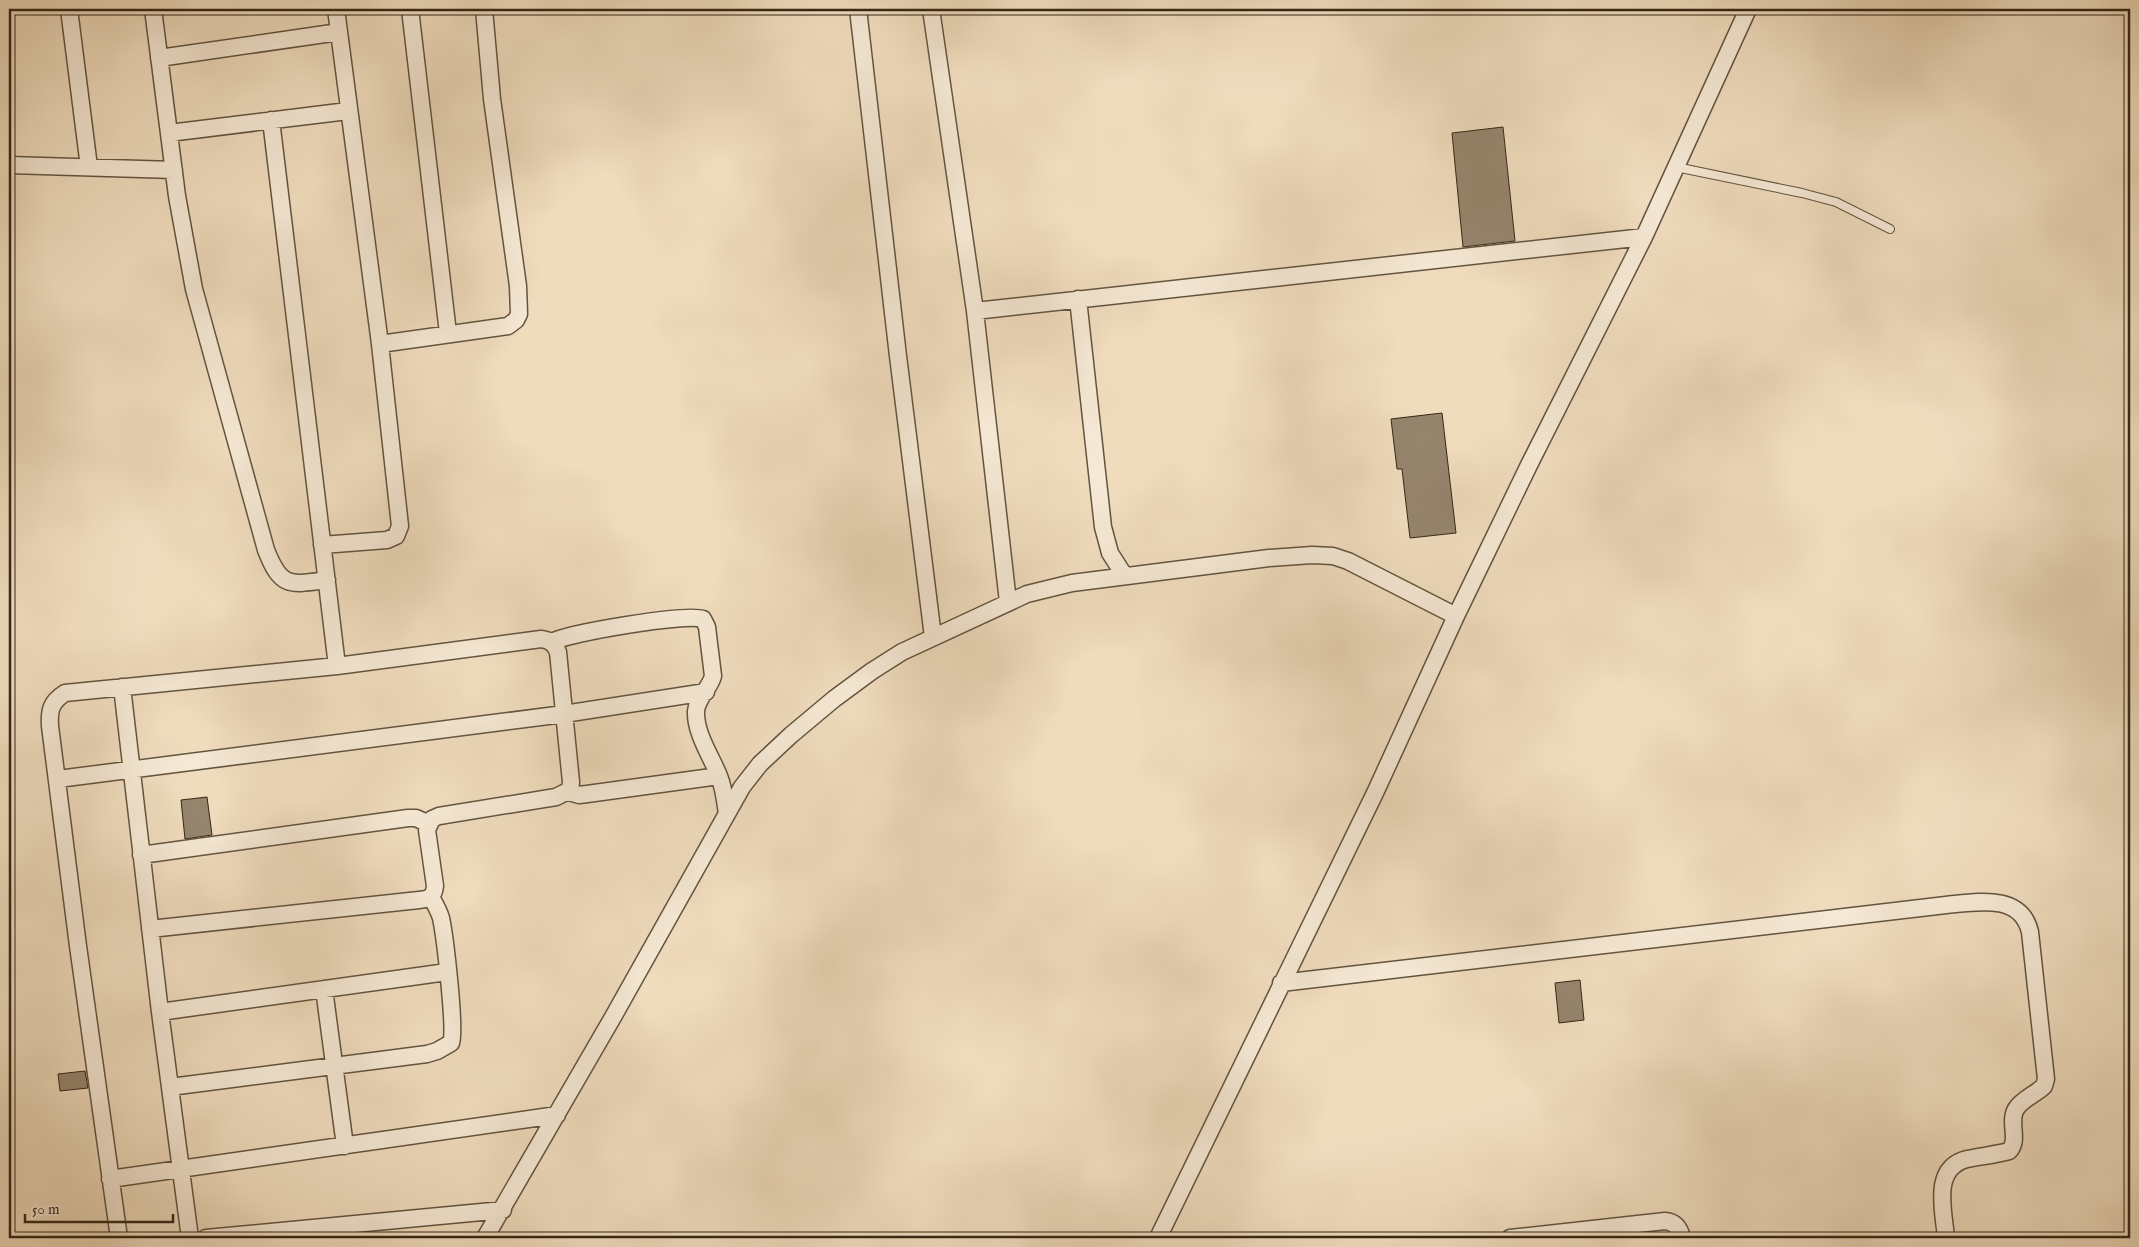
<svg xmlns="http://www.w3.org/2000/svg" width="2139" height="1247" font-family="'IM FELL English',serif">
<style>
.building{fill:#95856d;stroke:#342716}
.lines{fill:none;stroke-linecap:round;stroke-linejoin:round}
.service-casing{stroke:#635440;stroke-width:10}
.minor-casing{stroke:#635440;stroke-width:19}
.service{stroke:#f5e8d4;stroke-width:8}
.minor{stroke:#f5e8d4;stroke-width:16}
</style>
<rect width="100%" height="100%" fill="#efdcbd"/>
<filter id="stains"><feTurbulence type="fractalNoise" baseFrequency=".004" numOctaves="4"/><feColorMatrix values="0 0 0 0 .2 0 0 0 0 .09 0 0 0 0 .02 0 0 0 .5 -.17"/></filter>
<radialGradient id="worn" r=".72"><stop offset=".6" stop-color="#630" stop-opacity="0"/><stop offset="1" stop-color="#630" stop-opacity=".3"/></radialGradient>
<path class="building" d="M 1503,127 L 1515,241 L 1463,247 L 1452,133 Z
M 1442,413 L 1456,533 L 1410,538 L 1402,469 L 1397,469 L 1391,419 Z
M 207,797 L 212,835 L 185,839 L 181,800 Z
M 1580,980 L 1584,1020 L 1559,1023 L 1555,983 Z
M 85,1071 L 88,1088 L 60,1091 L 58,1074 Z"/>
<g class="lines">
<defs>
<path id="service" d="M 1676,167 L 1802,193 L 1836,202 L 1890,229"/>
<path id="minor" d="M 69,9 L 89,167
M 153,9 L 177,196 L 194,289 L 266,550 C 281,588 289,585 327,580
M 410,9 L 448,333
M 858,9 L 898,356 L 933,637
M 931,9 L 975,311 L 1008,602
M 159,58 L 339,32
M 271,120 L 337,666
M 169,133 L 348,111
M 9,165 L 174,170
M 1078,299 L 1103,527 L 1110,553 L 1124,575
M 975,311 L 1644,237
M 380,344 L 508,326 L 516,320 L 519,314 L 518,286 L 492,99 L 484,9
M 322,545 L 387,540 L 396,536 L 400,526 L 380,344 L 336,9
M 552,642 C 568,633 687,613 703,619 L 707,627 L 713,676 C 710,688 697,698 696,711 C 695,733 711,756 719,776 C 724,788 725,801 727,814
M 122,687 L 160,1012 L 190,1238
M 58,779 L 564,714 L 706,692
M 569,792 L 579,795 L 587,794 L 719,776
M 141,855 L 408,818 L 416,818 L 429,824
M 1281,983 L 1946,905 C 1977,902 2021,893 2030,932 L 2046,1079 L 2044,1086 C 2036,1094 2022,1099 2016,1109 C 2008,1122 2020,1140 2009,1151 C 1995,1155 1981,1156 1967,1159 C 1931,1168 1944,1212 1946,1238
M 324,989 L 345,1146
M 160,1012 L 447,972
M 170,1087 L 427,1054 L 437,1051 L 451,1043 C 456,1030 445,937 441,918 C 439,911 435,904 431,897
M 110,1179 L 557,1115
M 119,1238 L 78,946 L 50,726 C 49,710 51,702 65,693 L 337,666 L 541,639 C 550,640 555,644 558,652 L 571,782 L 570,790 L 556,797 L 439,816 L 432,819 L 427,830 L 435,886 C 434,897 429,899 419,900 L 150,929
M 206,1238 L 503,1210
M 485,1238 L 613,1017 L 742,787 L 760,764 L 791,735 L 834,699 L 872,671 L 902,652 L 1027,594 L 1072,583 L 1269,558 L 1312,555 L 1333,556 L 1348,561 L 1456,616
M 1158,1238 L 1375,793 L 1456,616 L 1530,463 L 1644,237 L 1748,9
M 1510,1238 L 1665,1221 C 1676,1222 1680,1229 1682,1238"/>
</defs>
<use href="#service" class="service-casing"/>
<use href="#minor" class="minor-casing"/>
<use href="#service" class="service"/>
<use href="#minor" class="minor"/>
</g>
<rect width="2139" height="1247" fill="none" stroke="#efdcbd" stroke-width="30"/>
<rect x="10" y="10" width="2119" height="1227" fill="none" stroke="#342716" stroke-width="2.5"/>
<rect x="15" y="15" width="2109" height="1217" fill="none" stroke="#342716"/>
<path d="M25 1214v8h148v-8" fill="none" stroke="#342716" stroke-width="2.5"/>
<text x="32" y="1214" font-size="15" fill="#342716" stroke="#f5e8d4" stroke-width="4" paint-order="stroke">50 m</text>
<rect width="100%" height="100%" filter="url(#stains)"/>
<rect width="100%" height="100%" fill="url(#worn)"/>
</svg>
